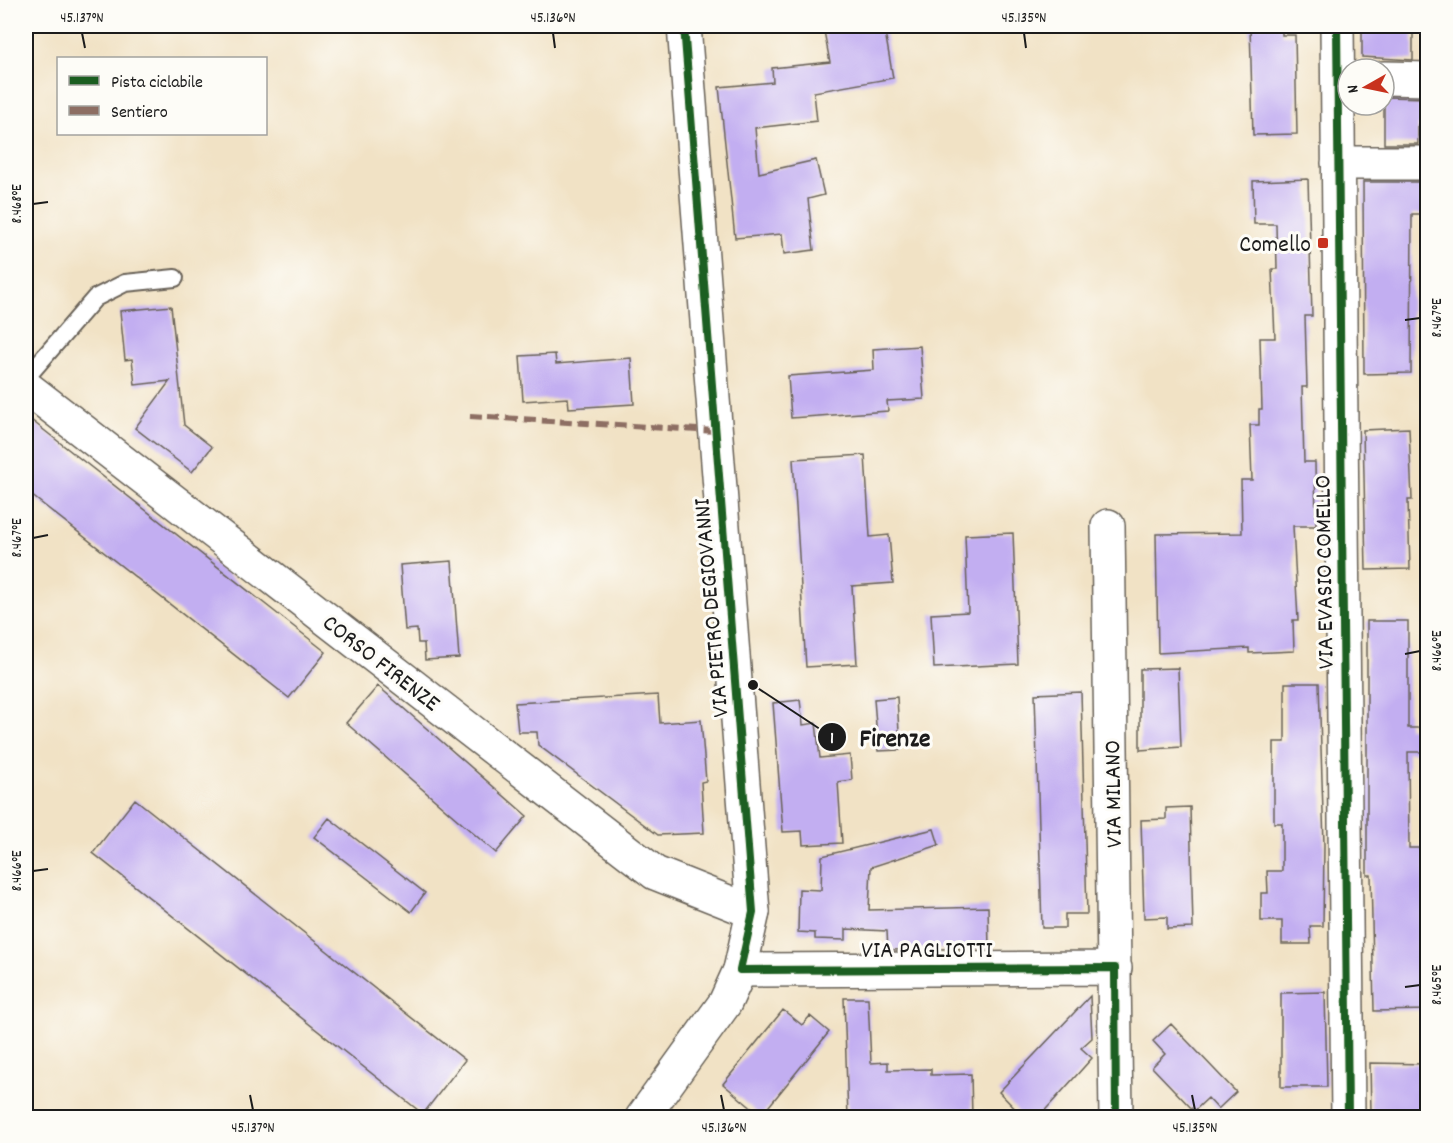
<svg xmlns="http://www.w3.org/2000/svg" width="1453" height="1143" font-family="Dekko,sans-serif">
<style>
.building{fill:#c2aef1}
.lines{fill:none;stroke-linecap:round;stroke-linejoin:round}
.service-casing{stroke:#676157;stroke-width:20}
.minor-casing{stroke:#676157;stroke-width:36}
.tertiary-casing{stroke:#676157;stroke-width:36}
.service{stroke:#fff;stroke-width:16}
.minor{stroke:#fff;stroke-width:33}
.tertiary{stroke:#fff;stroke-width:33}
.quiet{stroke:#8d6e63;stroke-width:6;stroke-dasharray:12 6;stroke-linecap:butt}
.cycleway-casing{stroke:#fdfcf7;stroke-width:11}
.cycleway{stroke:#1b5e20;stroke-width:8}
.ticks{fill:none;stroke:#1c1c1c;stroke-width:2}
.poi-dot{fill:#c8321e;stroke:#fdfcf7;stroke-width:2}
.labels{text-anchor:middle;stroke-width:6;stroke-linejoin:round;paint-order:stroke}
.poi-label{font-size:24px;fill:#1c1c1c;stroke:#fdfcf7;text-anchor:end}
.street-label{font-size:24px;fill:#1c1c1c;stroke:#fdfcf7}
.leader{fill:none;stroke:#1c1c1c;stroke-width:2}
.callout-dot{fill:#1c1c1c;stroke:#fdfcf7;stroke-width:2}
.mark-label{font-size:18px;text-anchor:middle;font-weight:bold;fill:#fff}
.callout-label{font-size:26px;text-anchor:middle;font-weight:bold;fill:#1c1c1c;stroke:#fdfcf7;stroke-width:6;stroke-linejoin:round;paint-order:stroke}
.neatline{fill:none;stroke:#1c1c1c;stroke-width:2}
.ticks-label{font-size:15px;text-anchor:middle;fill:#1c1c1c}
</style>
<rect width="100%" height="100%" fill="#fdfcf7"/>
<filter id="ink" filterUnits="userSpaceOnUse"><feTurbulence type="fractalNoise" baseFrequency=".0167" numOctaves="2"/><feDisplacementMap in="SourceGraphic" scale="12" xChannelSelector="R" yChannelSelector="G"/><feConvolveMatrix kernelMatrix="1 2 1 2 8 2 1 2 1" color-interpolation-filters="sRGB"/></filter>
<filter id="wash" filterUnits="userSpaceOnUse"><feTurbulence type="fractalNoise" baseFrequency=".008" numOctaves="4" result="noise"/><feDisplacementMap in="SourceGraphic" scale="24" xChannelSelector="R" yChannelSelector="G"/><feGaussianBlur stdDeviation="1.35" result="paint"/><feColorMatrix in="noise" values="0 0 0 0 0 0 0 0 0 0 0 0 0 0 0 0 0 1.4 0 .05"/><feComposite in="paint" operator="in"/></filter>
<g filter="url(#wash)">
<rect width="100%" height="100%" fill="#f1e2c5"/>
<g id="blocks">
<path class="building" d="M 823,26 L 884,26 L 893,78 L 814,92 L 817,121 L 755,128 L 759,173 L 816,160 L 824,195 L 808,199 L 814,250 L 784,254 L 782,234 L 735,238 L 719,87 L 773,82 L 772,68 L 830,62 Z
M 1250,26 L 1282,26 L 1282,35 L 1295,35 L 1297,134 L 1253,135 Z
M 1362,26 L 1413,26 L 1413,60 L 1362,57 Z
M 1384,97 L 1428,98 L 1428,125 L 1418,125 L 1418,144 L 1384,144 Z
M 1308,179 L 1312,316 L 1305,316 L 1307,387 L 1302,387 L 1304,462 L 1315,462 L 1316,526 L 1293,526 L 1298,620 L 1293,620 L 1294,651 L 1249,653 L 1249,648 L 1158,653 L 1156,534 L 1242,533 L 1241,480 L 1252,480 L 1250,425 L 1259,425 L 1259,409 L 1262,409 L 1260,338 L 1275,338 L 1272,269 L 1277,269 L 1276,224 L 1254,224 L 1253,181 Z
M 1363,182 L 1428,182 L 1428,214 L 1412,214 L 1411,373 L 1364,374 Z
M 171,306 L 184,425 L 212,447 L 192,472 L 135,428 L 170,381 L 135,385 L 132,359 L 125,360 L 120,311 Z
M 920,346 L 924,399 L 887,401 L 888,411 L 791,418 L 788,376 L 874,370 L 873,349 Z
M 555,354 L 556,364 L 631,358 L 634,404 L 569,408 L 568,398 L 523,401 L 520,356 Z
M 26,416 L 326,652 L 289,698 L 26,491 Z
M 1409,428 L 1412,500 L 1408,500 L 1410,569 L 1366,570 L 1363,430 Z
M 865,455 L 870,537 L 889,535 L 893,583 L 852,586 L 857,664 L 806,667 L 793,459 Z
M 1013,533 L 1018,664 L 934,668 L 931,614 L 968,612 L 965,535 Z
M 452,561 L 459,658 L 425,660 L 424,643 L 418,643 L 417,629 L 405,630 L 400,565 Z
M 1367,621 L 1408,621 L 1408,728 L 1428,728 L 1428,752 L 1408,752 L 1409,848 L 1425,848 L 1428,1010 L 1374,1011 L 1371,875 L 1367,875 Z
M 1178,668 L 1181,747 L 1140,750 L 1140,669 Z
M 1285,683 L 1319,683 L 1324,845 L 1323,926 L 1310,926 L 1311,944 L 1282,944 L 1282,921 L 1261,921 L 1261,893 L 1268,893 L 1267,871 L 1282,871 L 1282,823 L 1274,823 L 1274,742 L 1285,742 Z
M 378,686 L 527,816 L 496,853 L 346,723 Z
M 1081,692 L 1087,914 L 1065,914 L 1065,928 L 1042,928 L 1035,694 Z
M 658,695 L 660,723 L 701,720 L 706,781 L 701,782 L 704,833 L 658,835 L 538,745 L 537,732 L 518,732 L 515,703 Z
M 897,697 L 900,750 L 878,751 L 874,699 Z
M 800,700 L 803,725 L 816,723 L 820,758 L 850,755 L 852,780 L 838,782 L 842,843 L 803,845 L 802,831 L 783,832 L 773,703 Z
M 135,799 L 465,1060 L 423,1114 L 93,853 Z
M 1190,807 L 1193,928 L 1167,929 L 1167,917 L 1144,918 L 1141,820 L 1166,819 L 1166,808 Z
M 329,818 L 425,893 L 411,912 L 314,837 Z
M 934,829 L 939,845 L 871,867 L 869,910 L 988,907 L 989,948 L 888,950 L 887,931 L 846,929 L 846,940 L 815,939 L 815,933 L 798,932 L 799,889 L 821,890 L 822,856 Z
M 1325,992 L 1327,1087 L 1281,1087 L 1281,993 Z
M 1090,996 L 1092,1038 L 1081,1048 L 1092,1058 L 1039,1117 L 1023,1117 L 999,1092 Z
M 844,998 L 868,998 L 871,1063 L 888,1062 L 888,1070 L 931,1069 L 931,1075 L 971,1074 L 972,1118 L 848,1118 Z
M 783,1010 L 802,1025 L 810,1016 L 829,1032 L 761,1116 L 723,1084 Z
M 1171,1024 L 1236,1092 L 1218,1109 L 1208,1098 L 1194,1111 L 1152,1067 L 1165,1054 L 1153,1041 Z
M 1370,1063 L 1428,1064 L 1428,1113 L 1371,1113 Z"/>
</g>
</g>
<g filter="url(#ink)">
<use href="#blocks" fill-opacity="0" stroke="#676157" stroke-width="1.5"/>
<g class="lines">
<defs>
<path id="service" d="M 26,378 L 95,298 L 125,283 L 175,278"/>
<path id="minor" d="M 1337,26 L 1348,1118
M 1384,78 L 1428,79
M 1338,163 L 1428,163
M 26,387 L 655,873 L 753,912
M 1108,526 L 1116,1118
M 740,970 L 1115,968"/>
<path id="tertiary" d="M 642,1118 L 725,1003 L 740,970 L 753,912 L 684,26"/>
</defs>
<use href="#service" class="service-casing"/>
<use href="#minor" class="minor-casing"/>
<use href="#tertiary" class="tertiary-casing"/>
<use href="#service" class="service"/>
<use href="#minor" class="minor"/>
<use href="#tertiary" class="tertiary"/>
<path class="quiet" d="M 470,416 L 715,431"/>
<defs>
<path id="cycleway" d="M 684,26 L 753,912 L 740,970 L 1115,968 L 1116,1118
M 1337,26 L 1348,1118"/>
</defs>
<use href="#cycleway" class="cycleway-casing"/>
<use href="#cycleway" class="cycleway"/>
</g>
</g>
<path class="ticks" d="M 82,33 L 85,48M 553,33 L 555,48M 1024,33 L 1026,48M 33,204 L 48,202M 1405,320 L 1420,318M 33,538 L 48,535M 1405,654 L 1420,651M 33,871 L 48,869M 1405,987 L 1420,985M 250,1095 L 253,1110M 721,1095 L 724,1110M 1192,1095 L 1195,1110"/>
<rect class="poi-dot" x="1317" y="237" width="12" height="12" rx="3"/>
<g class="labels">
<g class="poi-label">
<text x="1311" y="251">Comello</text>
</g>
<g class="street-label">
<text transform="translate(1323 572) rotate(-91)" y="8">VIA EVASIO COMELLO</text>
<text transform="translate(710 608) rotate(-95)" y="8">VIA PIETRO DEGIOVANNI</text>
<text transform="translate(382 662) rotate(38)" y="8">CORSO FIRENZE</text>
<text transform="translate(1112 794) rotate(-91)" y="8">VIA MILANO</text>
<text x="927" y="957">VIA PAGLIOTTI</text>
</g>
</g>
<path class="leader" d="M753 685L832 737"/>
<g class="callout-dot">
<circle cx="753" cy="685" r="6"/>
<circle cx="832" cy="737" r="15"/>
</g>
<g class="mark-label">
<text x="832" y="743">1</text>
</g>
<g class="callout-label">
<text x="895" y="746">Firenze</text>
</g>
<rect width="1453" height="1143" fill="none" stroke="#fdfcf7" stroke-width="66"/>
<rect x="57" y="57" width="210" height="78" fill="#fdfcf7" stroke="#a3a29f" stroke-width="1.5"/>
<rect x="69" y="76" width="30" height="9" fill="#1b5e20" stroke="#a3a29f" stroke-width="1.5"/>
<text x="111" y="87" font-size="18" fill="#1c1c1c">Pista ciclabile</text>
<rect x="69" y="106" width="30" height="9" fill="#8d6e63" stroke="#a3a29f" stroke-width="1.5"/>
<text x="111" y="117" font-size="18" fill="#1c1c1c">Sentiero</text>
<g transform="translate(1366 87) rotate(261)"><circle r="28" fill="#fdfcf7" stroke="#a3a29f" stroke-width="1.5"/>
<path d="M0-4.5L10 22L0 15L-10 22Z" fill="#c8321e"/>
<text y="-9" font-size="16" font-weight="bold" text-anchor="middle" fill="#1c1c1c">N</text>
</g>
<rect x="33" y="33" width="1387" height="1077" class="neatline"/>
<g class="ticks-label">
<text x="82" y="22">45.137°N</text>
<text x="553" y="22">45.136°N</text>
<text x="1024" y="22">45.135°N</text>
<text transform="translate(16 204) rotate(-90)" y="5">8.468°E</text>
<text transform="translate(1436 318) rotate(-90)" y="5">8.467°E</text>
<text transform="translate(16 538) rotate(-90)" y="5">8.467°E</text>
<text transform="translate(1436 651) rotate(-90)" y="5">8.466°E</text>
<text transform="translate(16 871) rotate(-90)" y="5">8.466°E</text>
<text transform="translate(1436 985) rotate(-90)" y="5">8.465°E</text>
<text x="253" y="1132">45.137°N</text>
<text x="724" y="1132">45.136°N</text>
<text x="1195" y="1132">45.135°N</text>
</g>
</svg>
